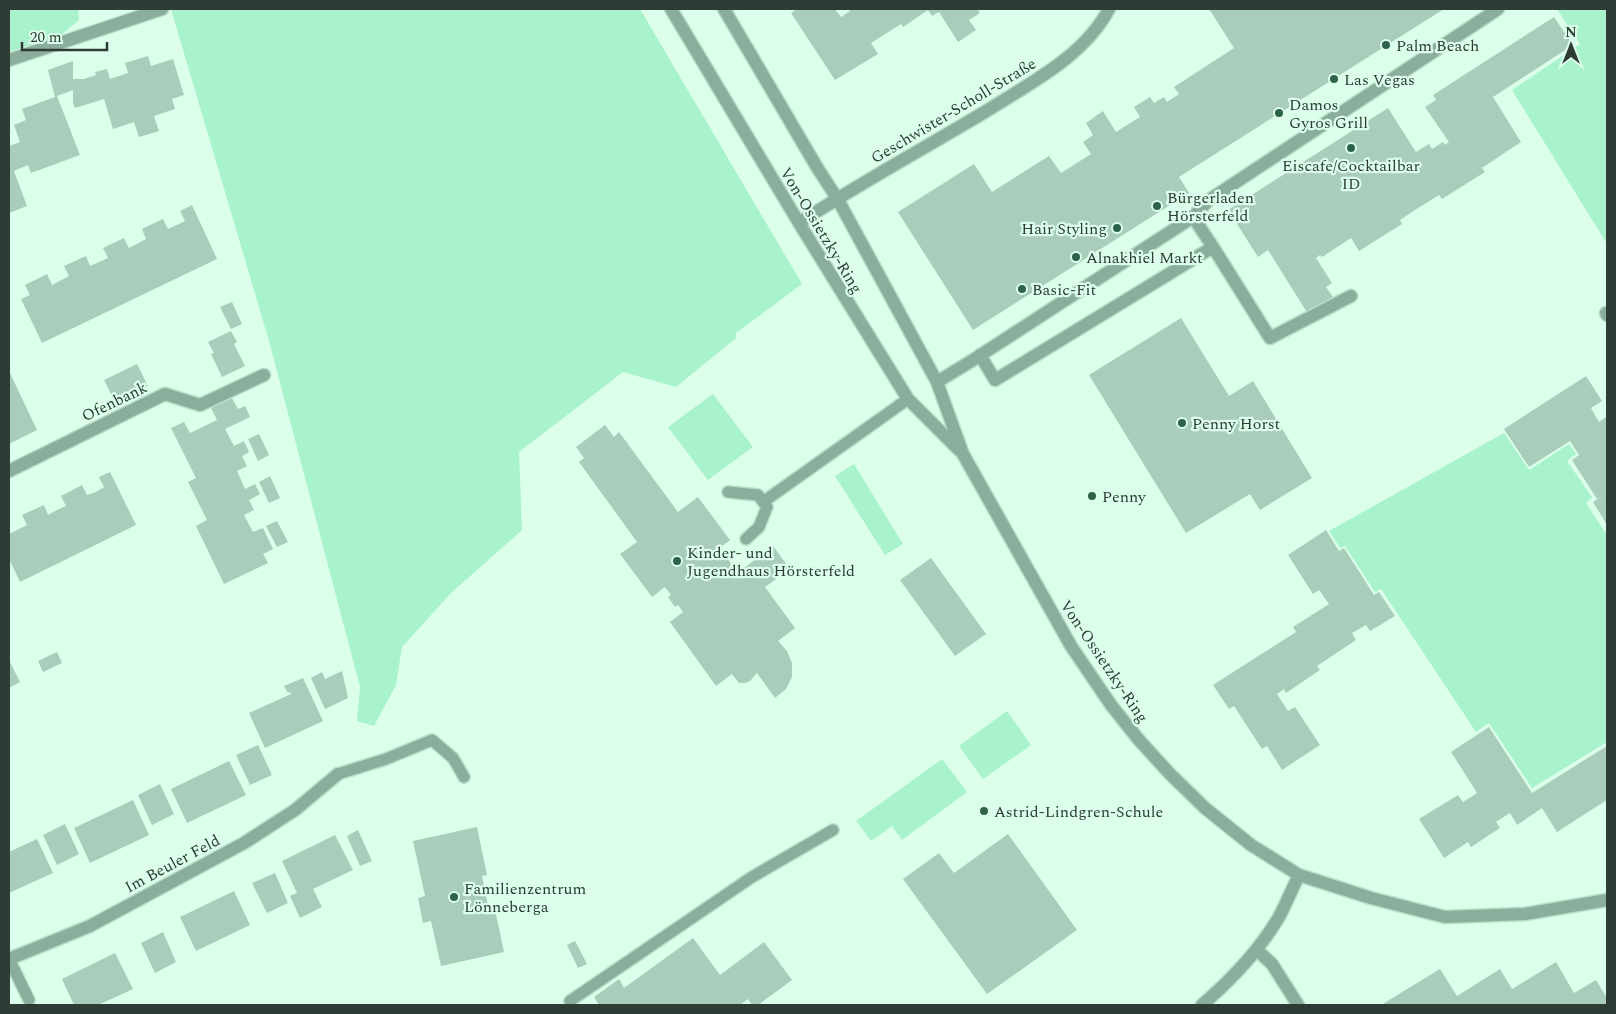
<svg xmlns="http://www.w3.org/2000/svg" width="1616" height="1014" font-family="Spectral,serif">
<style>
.green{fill:#a8f2cc}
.building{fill:#aaccba}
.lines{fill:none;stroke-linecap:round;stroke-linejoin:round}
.lane-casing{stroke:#bcdcca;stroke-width:14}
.street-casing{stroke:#bcdcca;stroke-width:15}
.lane{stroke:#8bae9c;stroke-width:11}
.street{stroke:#8bae9c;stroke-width:12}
.poi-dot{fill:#2d634a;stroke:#dbffeb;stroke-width:2}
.labels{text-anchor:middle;stroke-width:4.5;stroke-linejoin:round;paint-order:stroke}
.poi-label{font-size:16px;fill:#2e3c35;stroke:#dbffeb;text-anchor:start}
.street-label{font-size:16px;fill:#2e3c35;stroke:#dbffeb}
</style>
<rect width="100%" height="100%" fill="#dbffeb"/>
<path class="green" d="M 9,9 L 78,9 L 79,20 L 62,34 L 9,52 Z
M 171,9 L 640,9 L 802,284 L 736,333 L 736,338 L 676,387 L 623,372 L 519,452 L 522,530 L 451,593 L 402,647 L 396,685 L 374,726 L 357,721 L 360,687 L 269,341 Z
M 1557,9 L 1607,9 L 1607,244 L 1512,90 L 1580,44 Z
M 713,394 L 753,447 L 708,480 L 668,427 Z
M 1504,433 L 1529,470 L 1569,444 L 1576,454 L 1567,461 L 1592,497 L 1586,503 L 1607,535 L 1607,742 L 1532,788 L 1489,723 L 1476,732 L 1381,589 L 1375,592 L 1345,546 L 1340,548 L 1329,531 Z
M 854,464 L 903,544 L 885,555 L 835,476 Z
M 1007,711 L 1031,745 L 983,779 L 959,746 Z
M 942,759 L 967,792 L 902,840 L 892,826 L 871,841 L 856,821 Z"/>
<path class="building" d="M 797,9 L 835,9 L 841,17 L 850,11 L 848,9 L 977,9 L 980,13 L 969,20 L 976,30 L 958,42 L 939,12 L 932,16 L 928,10 L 903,27 L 901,24 L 871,43 L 878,54 L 835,80 L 791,13 Z
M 1209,9 L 1444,9 L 1179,177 L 1189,193 L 973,330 L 898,212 L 974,164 L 992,192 L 1049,156 L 1061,173 L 1091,154 L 1083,142 L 1093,135 L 1086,123 L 1103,111 L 1116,132 L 1140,117 L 1134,107 L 1150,97 L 1154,103 L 1164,97 L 1167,102 L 1179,94 L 1174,87 L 1234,48 Z
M 1554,17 L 1573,45 L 1493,97 L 1521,142 L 1482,168 L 1485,172 L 1442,199 L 1439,195 L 1415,210 L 1400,220 L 1402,224 L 1359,251 L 1351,238 L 1322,257 L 1320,255 L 1316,258 L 1332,283 L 1326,287 L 1333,297 L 1308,314 L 1268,250 L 1258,257 L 1228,210 L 1388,108 L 1416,152 L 1429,144 L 1432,149 L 1443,142 L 1445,145 L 1449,142 L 1425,107 L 1436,100 L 1433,95 Z
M 148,56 L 151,66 L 173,59 L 184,95 L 172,99 L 175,109 L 154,116 L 159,131 L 139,137 L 134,122 L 113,129 L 104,99 L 75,108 L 73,103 L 73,90 L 57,96 L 80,155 L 31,173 L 28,165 L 14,171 L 27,206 L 9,213 L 9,146 L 20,142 L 14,125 L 26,120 L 22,109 L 55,97 L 48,70 L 73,61 L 73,79 L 84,79 L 96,75 L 95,72 L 107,69 L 110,79 L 128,73 L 125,63 Z
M 192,205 L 217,259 L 42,343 L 21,299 L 30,295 L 25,285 L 47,274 L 52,285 L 69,276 L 64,266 L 86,256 L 90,266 L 108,258 L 103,248 L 124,238 L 129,248 L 146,239 L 142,229 L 163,219 L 168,229 L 177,225 L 185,221 L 180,211 Z
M 232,302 L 242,324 L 231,329 L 220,307 Z
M 1181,318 L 1229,396 L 1253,381 L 1312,478 L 1260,510 L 1250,494 L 1186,533 L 1089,375 Z
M 231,331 L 237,342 L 234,344 L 245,366 L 222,377 L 211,354 L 214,353 L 208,342 Z
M 137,364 L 148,386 L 115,402 L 104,380 Z
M 9,371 L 37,430 L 9,444 Z
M 1586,376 L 1602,401 L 1591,408 L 1599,422 L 1606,417 L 1607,420 L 1607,525 L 1593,502 L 1604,495 L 1597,499 L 1572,460 L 1579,455 L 1570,441 L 1529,467 L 1504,429 Z
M 232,398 L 238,409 L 245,406 L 250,417 L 225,429 L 234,446 L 244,441 L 249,452 L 242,456 L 247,466 L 237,471 L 245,489 L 255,484 L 260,494 L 249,500 L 254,510 L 244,515 L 253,532 L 263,528 L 273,549 L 263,554 L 268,563 L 224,584 L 196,526 L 207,520 L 188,482 L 196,478 L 171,428 L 184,422 L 190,433 L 217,420 L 211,408 Z
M 605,425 L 614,437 L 619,432 L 678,512 L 698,497 L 730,540 L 717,550 L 722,557 L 725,555 L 732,565 L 729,567 L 735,575 L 773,546 L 790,569 L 765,587 L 795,628 L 778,641 L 787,651 L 792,663 L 792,677 L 786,689 L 775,698 L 757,673 L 750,681 L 745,683 L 739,683 L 732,674 L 716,686 L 670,622 L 683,612 L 678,605 L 675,607 L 668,597 L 671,595 L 665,587 L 652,597 L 620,554 L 637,542 L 579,462 L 584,458 L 576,447 Z
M 259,434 L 269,455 L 258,461 L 248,439 Z
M 110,472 L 136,525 L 20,582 L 9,559 L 9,534 L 27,525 L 22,515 L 44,505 L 48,515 L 57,510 L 66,506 L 61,496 L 82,485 L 87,495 L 96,492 L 104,487 L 99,477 Z
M 270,476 L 280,498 L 269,503 L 259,482 Z
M 277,521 L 288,542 L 277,547 L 266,526 Z
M 1326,530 L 1339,551 L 1344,548 L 1374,595 L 1379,592 L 1395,616 L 1370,631 L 1366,625 L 1352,633 L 1356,640 L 1317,666 L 1320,670 L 1286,693 L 1284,689 L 1277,694 L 1288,711 L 1295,707 L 1320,745 L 1282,770 L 1267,746 L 1262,749 L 1234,706 L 1229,709 L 1213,685 L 1296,632 L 1293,627 L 1329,604 L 1319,590 L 1313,594 L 1288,555 Z
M 931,558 L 986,634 L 955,656 L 900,580 Z
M 57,652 L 62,663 L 43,672 L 38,661 Z
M 9,662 L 10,662 L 20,682 L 9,688 Z
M 342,671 L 348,698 L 325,709 L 311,678 L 322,672 L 325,679 Z
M 303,678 L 323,721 L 265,748 L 249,713 L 291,694 L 290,692 L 288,693 L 284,686 Z
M 1489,727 L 1532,793 L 1607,746 L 1607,800 L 1557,832 L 1542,808 L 1517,825 L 1510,813 L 1496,822 L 1500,828 L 1471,847 L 1468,842 L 1444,858 L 1419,819 L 1458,795 L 1463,802 L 1477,793 L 1451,752 Z
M 258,745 L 272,775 L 250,785 L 236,755 Z
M 229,761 L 246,795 L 187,823 L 171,789 Z
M 160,784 L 174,814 L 152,825 L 138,795 Z
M 133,800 L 149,835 L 90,863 L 74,828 Z
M 65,824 L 79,854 L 57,865 L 43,835 Z
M 477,827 L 487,875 L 482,876 L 488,906 L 494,905 L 504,952 L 441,966 L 431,921 L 423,923 L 418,898 L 425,896 L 413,841 Z
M 358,830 L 372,861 L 360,866 L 347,836 Z
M 1008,834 L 1077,930 L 987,994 L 903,879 L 939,853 L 954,873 Z
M 335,835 L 353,870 L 313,889 L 322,907 L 300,918 L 290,896 L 297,893 L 282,861 Z
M 37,839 L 53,873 L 9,893 L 9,852 Z
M 275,873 L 288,903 L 267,913 L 252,883 Z
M 234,891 L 250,925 L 196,951 L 180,917 Z
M 163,932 L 176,962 L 155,973 L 141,943 Z
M 693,938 L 720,975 L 764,942 L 792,980 L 758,1005 L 752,1005 L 748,999 L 740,1005 L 599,1005 L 594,997 L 619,979 L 624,988 Z
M 575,941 L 587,964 L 578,968 L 567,945 Z
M 115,953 L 133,989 L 98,1005 L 74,1005 L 62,979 Z
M 1556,962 L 1574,993 L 1596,980 L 1607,998 L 1607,1005 L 1381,1005 L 1440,969 L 1457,996 L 1500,969 L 1512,989 Z"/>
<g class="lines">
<defs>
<path id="lane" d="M 728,492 L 758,495 L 767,507 L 759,527 L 746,539
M 763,502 L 908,399
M 338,774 L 386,759 L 432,740 L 453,758 L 464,777
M 9,959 L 29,1000
M 570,1001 L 752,877 L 833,830"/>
<path id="street" d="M 671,9 L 799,223 L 908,399 L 959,450
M 724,9 L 818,169 L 837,198 L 937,382 L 963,454 L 1071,646 L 1111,705 L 1139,740 L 1170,774 L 1205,808 L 1251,845 L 1299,875 L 1371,898 L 1445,917 L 1525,914 L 1607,900
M 9,60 L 162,9
M 799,223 C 860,183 925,148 988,110 C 1032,82 1084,56 1109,9
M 1213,247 L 1270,338 L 1351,296
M 1606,313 L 1607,315
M 980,355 L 995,380 L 1213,247 L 1193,217
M 937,382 L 973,360 L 1193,217 L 1209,200 L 1498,9
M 9,471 L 165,394 L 200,405 L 264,375
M 1257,950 L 1272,964 L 1298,1005
M 9,959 L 90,926 L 244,843 L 295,810 L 338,774
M 1202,1005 C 1231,980 1259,951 1279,917 C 1286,904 1292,889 1299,875"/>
</defs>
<use href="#lane" class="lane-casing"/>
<use href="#street" class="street-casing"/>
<use href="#lane" class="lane"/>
<use href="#street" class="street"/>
</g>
<g class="poi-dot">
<circle cx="1386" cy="45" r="5"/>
<circle cx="1334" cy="79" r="5"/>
<circle cx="1279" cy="113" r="5"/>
<circle cx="1351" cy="148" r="5"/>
<circle cx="1157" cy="206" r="5"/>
<circle cx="1117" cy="228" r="5"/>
<circle cx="1076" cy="257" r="5"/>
<circle cx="1022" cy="289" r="5"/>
<circle cx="1182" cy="423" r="5"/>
<circle cx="1092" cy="496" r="5"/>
<circle cx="677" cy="561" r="5"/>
<circle cx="984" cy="811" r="5"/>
<circle cx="454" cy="897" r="5"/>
</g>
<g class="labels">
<g class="poi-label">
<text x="1396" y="51">Palm Beach</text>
<text x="1344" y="85">Las Vegas</text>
<text x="1289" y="110">Damos<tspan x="1289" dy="18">Gyros Grill</tspan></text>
<text x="1351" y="171" text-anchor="middle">Eiscafe/Cocktailbar<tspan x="1351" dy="18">ID</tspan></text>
<text x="1167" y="203">Bürgerladen<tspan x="1167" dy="18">Hörsterfeld</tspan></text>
<text x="1107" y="234" text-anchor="end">Hair Styling</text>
<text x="1086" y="263">Alnakhiel Markt</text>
<text x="1032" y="295">Basic-Fit</text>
<text x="1192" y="429">Penny Horst</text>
<text x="1102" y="502">Penny</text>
<text x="687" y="558">Kinder- und<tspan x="687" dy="18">Jugendhaus Hörsterfeld</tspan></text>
<text x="994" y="817">Astrid-Lindgren-Schule</text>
<text x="464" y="894">Familienzentrum<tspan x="464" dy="18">Lönneberga</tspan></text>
</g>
<g class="street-label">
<text transform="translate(953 110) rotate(-31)" y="6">Geschwister-Scholl-Straße</text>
<text transform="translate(822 230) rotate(59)" y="6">Von-Ossietzky-Ring</text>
<text transform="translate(114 401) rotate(-26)" y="6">Ofenbank</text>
<text transform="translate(1105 661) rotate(56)" y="6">Von-Ossietzky-Ring</text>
<text transform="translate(172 863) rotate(-28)" y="6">Im Beuler Feld</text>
</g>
</g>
<rect width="1616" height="1014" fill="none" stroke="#2e3c35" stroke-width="20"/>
<g transform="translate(1571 45)" stroke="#dbffeb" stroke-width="4" paint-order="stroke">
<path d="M0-4L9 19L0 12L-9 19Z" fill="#2e3c35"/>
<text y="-8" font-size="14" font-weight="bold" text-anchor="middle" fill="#2e3c35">N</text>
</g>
<path d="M22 42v8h85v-8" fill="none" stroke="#2e3c35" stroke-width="2.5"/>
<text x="30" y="42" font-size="15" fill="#2e3c35" stroke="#dbffeb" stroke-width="4" paint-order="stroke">20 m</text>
</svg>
